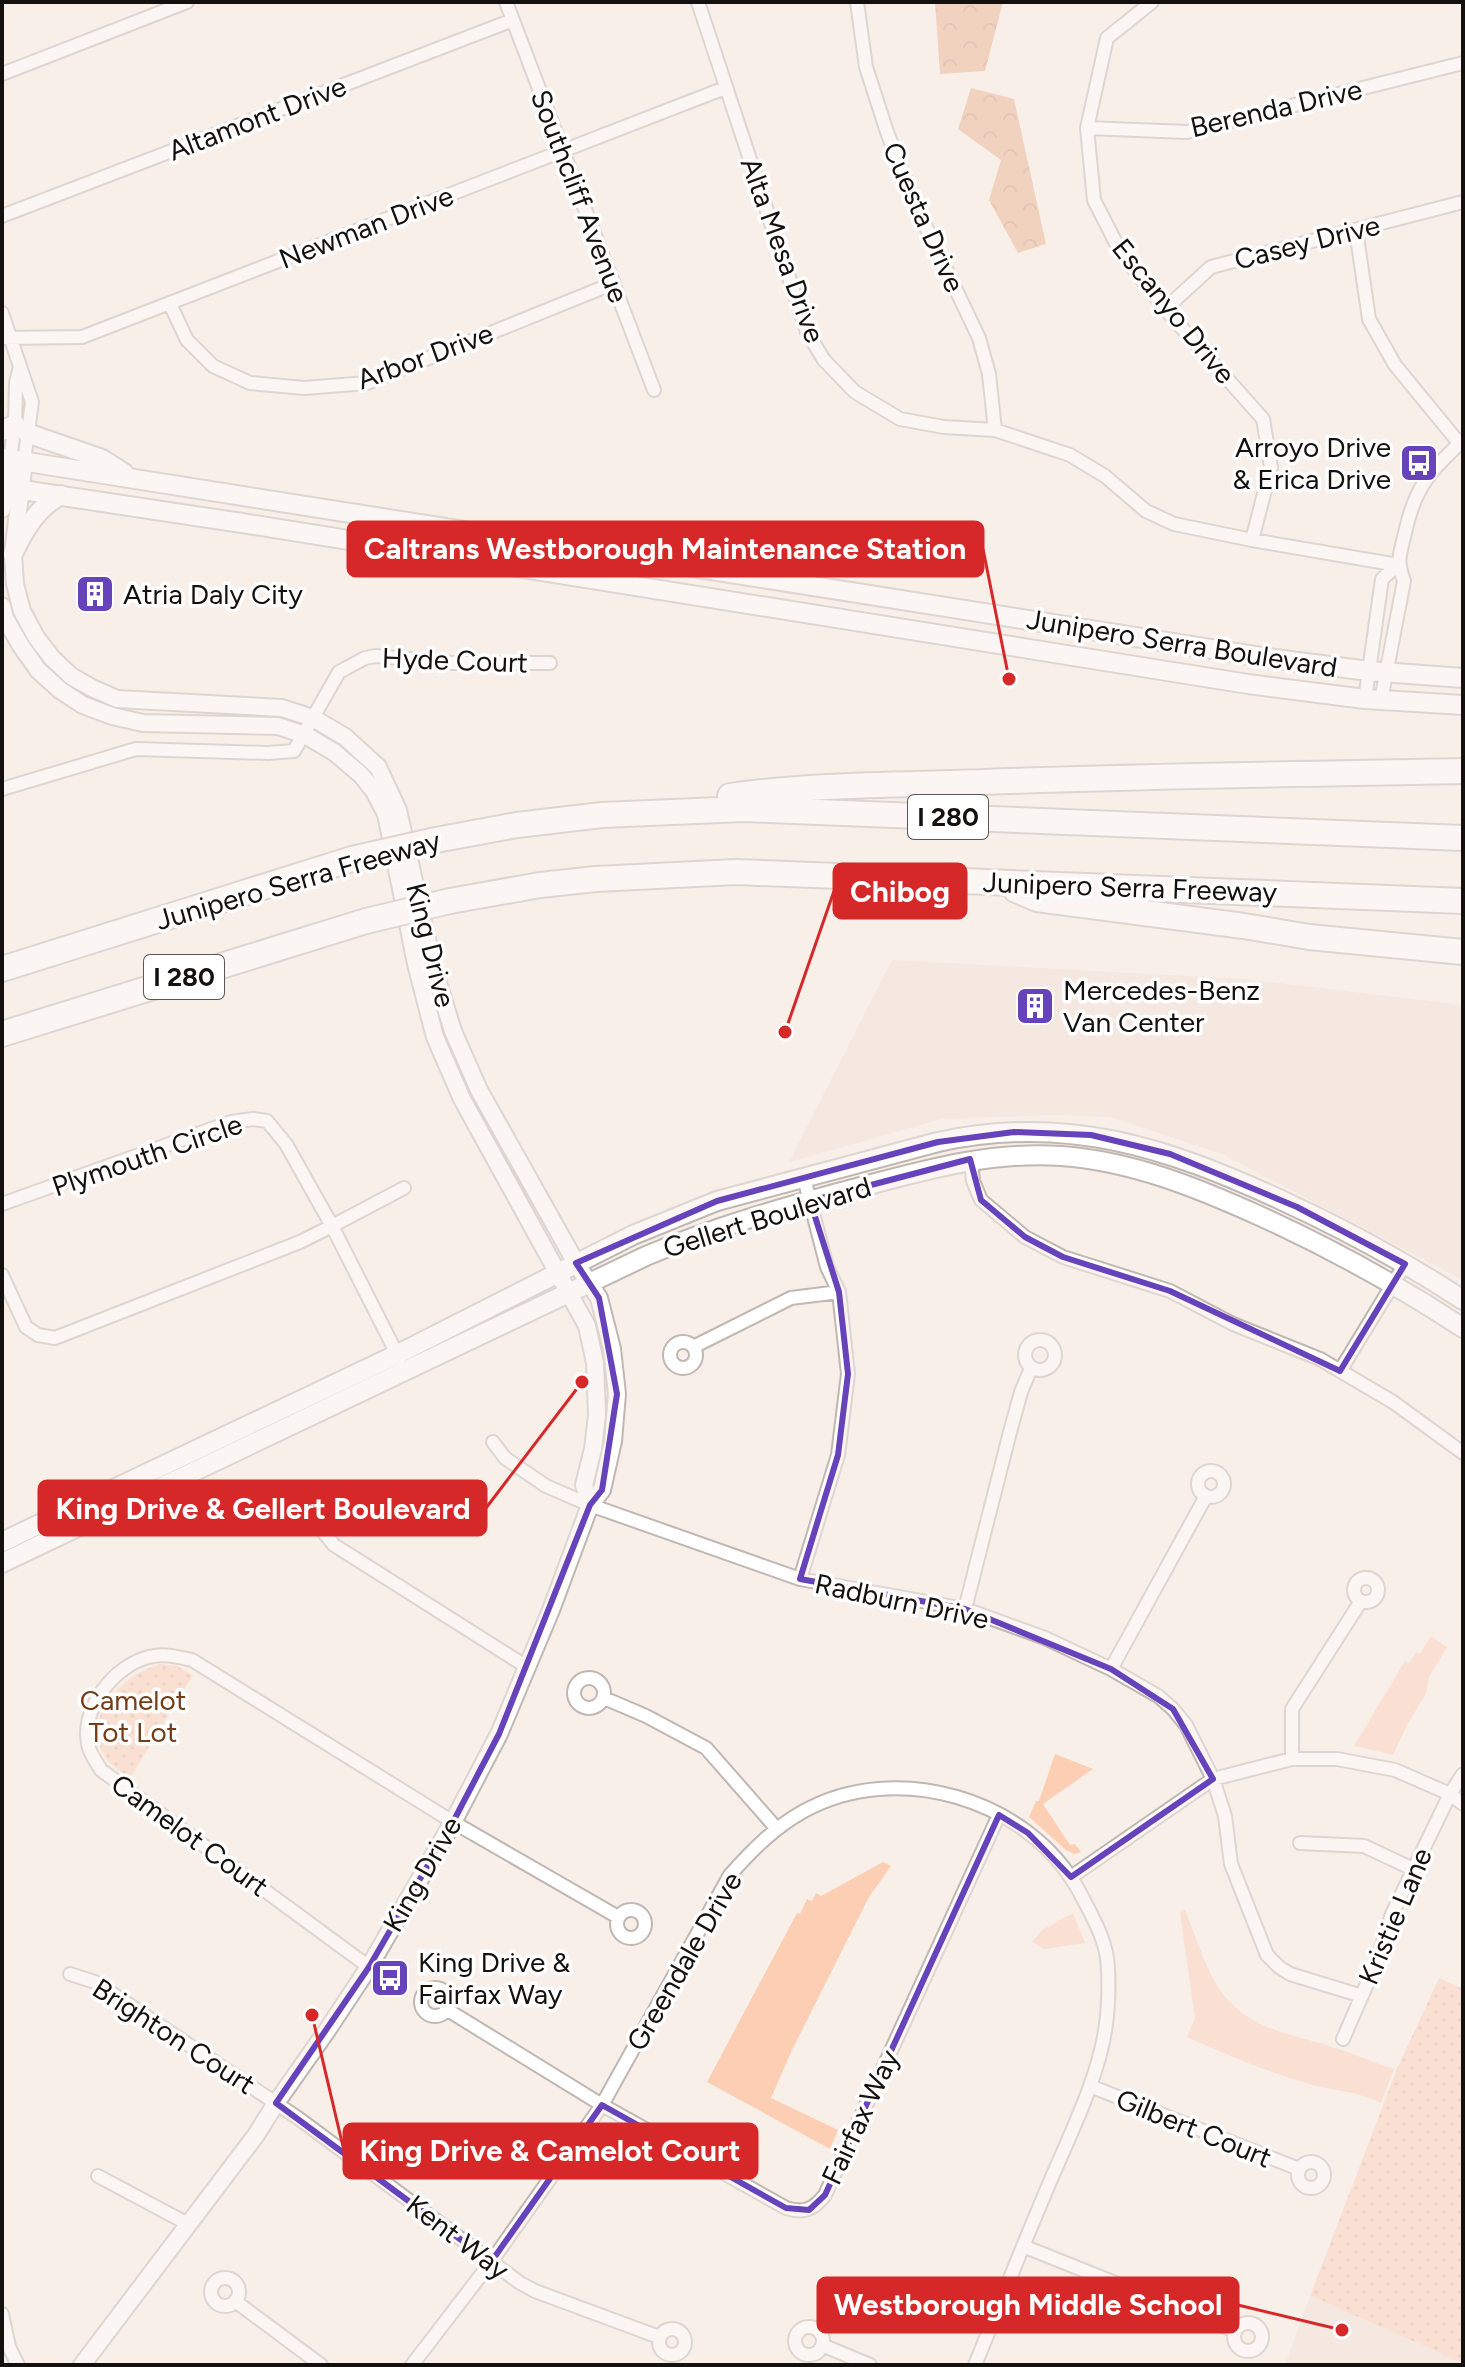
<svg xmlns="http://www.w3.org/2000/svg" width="1465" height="2367" font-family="Figtree,sans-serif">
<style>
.built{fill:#f1e0d7}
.green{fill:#fccfb5}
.forest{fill:url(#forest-crowns)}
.park{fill:url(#park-dots)}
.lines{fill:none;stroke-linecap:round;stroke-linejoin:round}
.minor-casing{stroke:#c0b7b2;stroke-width:16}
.tertiary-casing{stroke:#c0b7b2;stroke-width:20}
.secondary-casing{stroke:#c0b7b2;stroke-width:22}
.motorway-casing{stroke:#c0b7b2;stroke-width:28}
.minor{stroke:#fff;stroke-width:12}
.tertiary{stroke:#fff;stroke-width:16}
.secondary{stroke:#fff;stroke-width:18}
.motorway{stroke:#fff;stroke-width:24}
.motorway-bridge-casing{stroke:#c0b7b2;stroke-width:28;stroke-linecap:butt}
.motorway-bridge{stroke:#fff;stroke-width:24}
.marked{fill:none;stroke:#6643bb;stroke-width:6;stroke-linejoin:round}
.labels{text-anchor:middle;stroke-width:7;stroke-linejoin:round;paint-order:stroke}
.shield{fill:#fefefe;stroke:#5a5756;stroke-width:2}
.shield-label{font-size:26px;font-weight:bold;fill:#13100e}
.street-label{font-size:28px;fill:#13100e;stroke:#fefefe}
.poi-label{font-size:28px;fill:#13100e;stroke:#fefefe;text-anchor:start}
.park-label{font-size:28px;fill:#723d18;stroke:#fefefe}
.leader{fill:none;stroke:#d62828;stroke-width:3}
.callout-dot{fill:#d62828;stroke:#fefefe;stroke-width:3}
.callout{fill:#d62828;stroke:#d62828;stroke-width:3}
.callout-label{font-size:30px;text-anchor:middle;font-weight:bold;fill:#fff}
</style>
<defs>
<pattern id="forest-crowns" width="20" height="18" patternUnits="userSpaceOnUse" patternTransform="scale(2)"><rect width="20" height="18" fill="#e9b08d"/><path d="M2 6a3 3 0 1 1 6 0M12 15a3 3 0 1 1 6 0" fill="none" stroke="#c79678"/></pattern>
<pattern id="park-dots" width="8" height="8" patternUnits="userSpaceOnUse" patternTransform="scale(2)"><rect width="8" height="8" fill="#fccfb5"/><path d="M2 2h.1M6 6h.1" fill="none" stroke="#d7b19a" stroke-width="1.8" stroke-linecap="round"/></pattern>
</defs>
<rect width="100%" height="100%" fill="#f8efe9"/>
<path class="built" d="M 892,960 L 1244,979 L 1463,1005 L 1463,1280 L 1222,1154 L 1110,1117 L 1053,1115 L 942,1119 L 789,1162 Z
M 1310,2296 L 1463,2363 L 1463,2365 L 1285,2365 Z"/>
<path class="green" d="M 1431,1636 L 1447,1647 L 1429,1677 L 1426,1694 L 1408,1723 L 1393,1755 L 1354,1746 L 1405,1661 L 1409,1663 L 1416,1652 L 1420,1654 Z
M 1055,1754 L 1093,1769 L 1043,1804 L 1070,1845 L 1075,1844 L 1081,1852 L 1074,1854 L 1066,1850 L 1029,1817 L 1036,1801 L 1039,1801 Z
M 883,1862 L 891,1866 L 869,1897 L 792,2050 L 771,2098 L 838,2130 L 830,2149 L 707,2082 L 797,1913 L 800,1914 L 807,1899 L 812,1901 L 816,1893 L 821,1896 Z
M 1185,1910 C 1197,1939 1208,1978 1228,2000 C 1258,2032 1290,2033 1329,2046 C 1351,2052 1371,2062 1394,2069 L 1381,2103 C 1356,2091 1335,2091 1309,2084 C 1268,2072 1226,2055 1187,2037 L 1195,2018 L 1180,1913 Z
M 1073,1913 L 1085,1943 L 1044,1949 L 1032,1942 L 1042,1930 Z"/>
<path class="forest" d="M 935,2 L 1003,2 L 985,71 L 940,74 Z
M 971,88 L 1014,99 L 1046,244 L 1018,253 L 989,200 L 1001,160 L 958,129 Z"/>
<path class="park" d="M 160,1664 L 177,1666 L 193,1675 L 130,1778 C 122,1772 112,1766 106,1758 C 79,1717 122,1675 160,1664 Z
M 1439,1978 L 1463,1989 L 1463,2363 L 1310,2296 L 1397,2069 Z"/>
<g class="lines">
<defs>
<path id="minor" d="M 506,2 L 654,390
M 698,2 L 807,332 L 824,360 L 855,392 L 900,419 L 944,427 L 995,430 L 1070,455 L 1105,476 L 1146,511 L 1174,524 L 1252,540 L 1398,565
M 857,2 L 866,67 L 887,132 L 915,204 L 979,338 L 989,374 L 995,430
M 1152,2 L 1107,38 L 1087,128 L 1094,200 L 1120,251 L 1165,309 L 1263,419 L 1271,467 L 1252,540
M 2,74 L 187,2
M 1087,128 L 1187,132 L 1463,63
M 2,216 L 513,20
M 1356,230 L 1369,319 L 1395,365 L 1459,443
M 170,304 L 187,340 L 213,366 L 250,383 L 304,388 L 367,383 L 614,283
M 1165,309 L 1211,267 L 1463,202
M 2,313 L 32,402 L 24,461
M 2,338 L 82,337 L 725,88
M 10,459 L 15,424 L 16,383 L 20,366
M 1365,699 L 1382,579 L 1398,565
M 1381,700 L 1404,581 C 1396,560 1400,554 1405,533 C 1415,486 1430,472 1463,440
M 2,789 L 136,749 L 268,753 L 294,751 L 339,672 L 365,658 L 376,656 L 453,663 L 550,663
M 971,1160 L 973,1181 L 981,1200 L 1025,1237 L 1063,1257 L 1170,1291 L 1233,1324 L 1320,1359 L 1393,1402 L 1463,1453
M 2,1204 L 231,1122 L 253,1119 L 267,1121 L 286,1144 L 332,1226 L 300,1242 L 55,1338 L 38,1335 L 26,1327 L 2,1275
M1025 1355a15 15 0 1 1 30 0a15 15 0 1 1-30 0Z
M670 1355a13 13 0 1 1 26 0a13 13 0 1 1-26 0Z
M 693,1347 L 791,1298 L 839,1292
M 399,1358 L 332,1226 L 404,1188
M 1340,1371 L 1405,1264
M 493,1442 L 505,1458 L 546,1486 L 590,1505 L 800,1579 L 965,1609 L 1045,1638 L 1111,1669 L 1158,1696 L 1173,1709 L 1186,1725 L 1213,1779 L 1225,1816 L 1231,1864 L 1267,1955 L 1279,1967 L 1290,1974 L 1362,1996
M1198 1484a13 13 0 1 1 26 0a13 13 0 1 1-26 0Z
M 320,1528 L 334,1545 L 527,1667
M1354 1590a12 12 0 1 1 24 0a12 12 0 1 1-24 0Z
M 800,1579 L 838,1455 L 848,1374 L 839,1292 L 827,1267 L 804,1178
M 965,1609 L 1010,1432 L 1021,1392 L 1031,1368
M 1111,1669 L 1206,1496
M574 1693a15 15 0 1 1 30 0a15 15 0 1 1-30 0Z
M 604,1698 L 646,1716 L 706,1748 L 777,1829
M 1292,1759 L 1292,1709 L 1361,1601
M 1300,1843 L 1364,1846 L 1413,1869
M 1071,1877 L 1213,1779 L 1292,1759 L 1337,1759 L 1395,1770 L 1450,1794 L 1463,1804
M617 1924a14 14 0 1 1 28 0a14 14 0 1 1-28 0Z
M 369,1967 L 101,1770 C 97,1763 91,1755 89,1748 C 78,1711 114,1665 149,1657 C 164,1653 178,1657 192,1660 L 453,1822 L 618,1917
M 70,1974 L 95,1982 L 298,2118 L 520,2283 L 535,2291 L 659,2337
M421 2002a14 14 0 1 1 28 0a14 14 0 1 1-28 0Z
M 446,2009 L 602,2105 L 786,2208 C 804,2214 814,2209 825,2195 L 999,1815
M 1343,2039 L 1377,1961 L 1392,1914 L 1450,1794 L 1463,1774
M 1090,2086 L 1299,2169
M1298 2175a13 13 0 1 1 26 0a13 13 0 1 1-26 0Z
M 98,2176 L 188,2224
M 1023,2246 L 1235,2331
M211 2292a14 14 0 1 1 28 0a14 14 0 1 1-28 0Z
M 235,2301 L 321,2365
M 2,2314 L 9,2347 L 18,2365
M1234 2337a14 14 0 1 1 28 0a14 14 0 1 1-28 0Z
M795 2341a14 14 0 1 1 28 0a14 14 0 1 1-28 0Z
M659 2342a13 13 0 1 1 26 0a13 13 0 1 1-26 0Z
M 822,2345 L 870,2365
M 412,2365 L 491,2262 L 602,2105 L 730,1875 C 752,1850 775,1827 804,1811 C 896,1760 1028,1798 1079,1891 C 1092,1916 1108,1942 1108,1970 C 1109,1990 1108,2012 1105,2031 C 1097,2083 1064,2147 1044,2196 C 1020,2252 998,2309 975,2365"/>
<path id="tertiary" d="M 24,461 L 13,554 L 15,584 L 22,611 L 36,637 L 52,658 L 71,676 L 92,688 L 117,699 L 282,708 L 313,718 L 345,737 L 378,767 L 398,810 L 434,970 L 453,1031 L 479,1090 L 576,1263 L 599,1298 L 612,1349 L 617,1394 L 613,1441 L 602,1490 L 590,1505 L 551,1610 L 499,1734 L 453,1822 L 369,1967 L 326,2032 L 276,2103 L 256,2135 L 82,2365
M 2,509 L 10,459
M 2,606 L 5,618 L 21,646 L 38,670 L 60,690 L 83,705 L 112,716 L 143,723 L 278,726 L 305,735 L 334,752 L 361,775 L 374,791 L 386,814 L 416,964 L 435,1037 L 462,1099 L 587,1326 L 595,1363 L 597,1415 L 593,1449 L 584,1485 L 590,1505"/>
<path id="secondary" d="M 2,431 L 15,424
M 27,433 L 102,459 L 124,473
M 2,458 L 1275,659 L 1369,671 L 1463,678
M 2,487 L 242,523 L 1248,684 L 1365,699 L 1463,705
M 13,554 C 24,530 37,508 61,495
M 2,1542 L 398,1354 L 633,1235 L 717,1201 L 938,1142 C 1065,1114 1166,1147 1281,1200 C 1344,1229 1405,1262 1463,1300
M 2,1563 L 646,1256 C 714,1227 782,1208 853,1189 C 922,1171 989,1151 1061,1156 C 1132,1161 1198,1188 1262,1217 C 1332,1249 1399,1286 1463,1328"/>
<path id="motorway" d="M 730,796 C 814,784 900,785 984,782 C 1144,776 1303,774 1463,771
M 436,840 L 517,825 L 602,815 L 743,809 L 1463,838
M 1016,890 L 1037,899 L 1244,926 L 1309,937 L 1463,952
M 450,901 L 540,885 L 596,879 L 736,872 L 1463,901
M 2,969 L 352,859
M 2,1034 L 366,921"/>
</defs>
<use href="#minor" class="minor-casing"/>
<use href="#tertiary" class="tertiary-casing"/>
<use href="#secondary" class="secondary-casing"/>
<use href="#motorway" class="motorway-casing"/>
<use href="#minor" class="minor"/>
<use href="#tertiary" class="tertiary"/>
<use href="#secondary" class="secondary"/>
<use href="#motorway" class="motorway"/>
<defs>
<path id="motorway-bridge" d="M 352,859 L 436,840
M 366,921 L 450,901"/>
</defs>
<use href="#motorway-bridge" class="motorway-bridge-casing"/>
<use href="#motorway-bridge" class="motorway-bridge"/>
</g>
<path d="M0 0H1465V2367H0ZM 1014,1132 L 1091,1135 L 1170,1154 L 1297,1207 L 1405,1264 L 1340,1371 L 1170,1291 L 1063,1257 L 1025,1237 L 981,1200 L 970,1159 L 810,1201 L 839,1292 L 848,1374 L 838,1455 L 800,1579 L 965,1609 L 1111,1669 L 1173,1709 L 1213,1779 L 1071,1877 L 1028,1833 L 999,1815 L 825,2195 L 809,2210 L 786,2208 L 602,2105 L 491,2262 L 276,2103 L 369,1967 L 453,1822 L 499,1734 L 590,1505 L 602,1490 L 617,1394 L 599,1298 L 576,1263 L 717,1201 L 938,1142 Z" fill="#f8efe9" fill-opacity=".55" fill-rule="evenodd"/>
<path class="marked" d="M 1014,1132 L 1091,1135 L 1170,1154 L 1297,1207 L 1405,1264 L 1340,1371 L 1170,1291 L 1063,1257 L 1025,1237 L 981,1200 L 970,1159 L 810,1201 L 839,1292 L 848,1374 L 838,1455 L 800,1579 L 965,1609 L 1111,1669 L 1173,1709 L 1213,1779 L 1071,1877 L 1028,1833 L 999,1815 L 825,2195 L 809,2210 L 786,2208 L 602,2105 L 491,2262 L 276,2103 L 369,1967 L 453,1822 L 499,1734 L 590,1505 L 602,1490 L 617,1394 L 599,1298 L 576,1263 L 717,1201 L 938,1142 Z"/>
<defs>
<symbol id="bus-square" viewBox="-11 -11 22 22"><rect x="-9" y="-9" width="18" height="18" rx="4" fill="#6643bb" stroke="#fefefe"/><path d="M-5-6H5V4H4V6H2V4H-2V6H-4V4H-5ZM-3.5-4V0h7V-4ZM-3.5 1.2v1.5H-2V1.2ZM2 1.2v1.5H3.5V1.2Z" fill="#fff"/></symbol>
<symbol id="building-square" viewBox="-11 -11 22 22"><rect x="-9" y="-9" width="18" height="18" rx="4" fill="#6643bb" stroke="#fefefe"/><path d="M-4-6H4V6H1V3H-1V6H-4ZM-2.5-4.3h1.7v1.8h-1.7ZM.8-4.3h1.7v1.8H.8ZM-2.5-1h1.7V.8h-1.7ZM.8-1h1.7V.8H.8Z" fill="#fff"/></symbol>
</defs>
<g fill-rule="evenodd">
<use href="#bus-square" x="1397" y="441" width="44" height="44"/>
<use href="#building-square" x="73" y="572" width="44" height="44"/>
<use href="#building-square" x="1013" y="984" width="44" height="44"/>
<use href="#bus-square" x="368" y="1956" width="44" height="44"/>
</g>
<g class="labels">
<g class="shield">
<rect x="908" y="795" width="80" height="44" rx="6"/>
<rect x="144" y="955" width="80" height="44" rx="6"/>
</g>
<g class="shield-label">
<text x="948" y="826">I 280</text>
<text x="184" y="986">I 280</text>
</g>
<g class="street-label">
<text transform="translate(1276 108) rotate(-13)" y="10">Berenda Drive</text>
<text transform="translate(257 118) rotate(-21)" y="10">Altamont Drive</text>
<text transform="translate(580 196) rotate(69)" y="10">Southcliff Avenue</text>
<text transform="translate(924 217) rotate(66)" y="10">Cuesta Drive</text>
<text transform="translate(366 227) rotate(-21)" y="10">Newman Drive</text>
<text transform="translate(1307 242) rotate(-14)" y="10">Casey Drive</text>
<text transform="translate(783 250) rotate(70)" y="10">Alta Mesa Drive</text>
<text transform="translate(1174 311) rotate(51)" y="10">Escanyo Drive</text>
<text transform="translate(425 356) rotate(-20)" y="10">Arbor Drive</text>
<text transform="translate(1182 643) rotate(9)" y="10">Junipero Serra Boulevard</text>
<text transform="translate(455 660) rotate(2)" y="10">Hyde Court</text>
<text transform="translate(298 880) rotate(-16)" y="10">Junipero Serra Freeway</text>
<text transform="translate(1130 887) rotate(2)" y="10">Junipero Serra Freeway</text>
<text transform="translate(431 945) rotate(76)" y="10">King Drive</text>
<text transform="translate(147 1155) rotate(-19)" y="10">Plymouth Circle</text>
<text transform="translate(767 1217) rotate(-17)" y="10">Gellert Boulevard</text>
<text transform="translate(902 1601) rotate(12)" y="10">Radburn Drive</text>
<text transform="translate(190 1835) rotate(36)" y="10">Camelot Court</text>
<text transform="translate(422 1874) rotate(-60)" y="10">King Drive</text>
<text transform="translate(1395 1916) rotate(-67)" y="10">Kristie Lane</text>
<text transform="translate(684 1961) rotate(-60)" y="10">Greendale Drive</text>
<text transform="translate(174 2036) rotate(33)" y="10">Brighton Court</text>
<text transform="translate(860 2117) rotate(-65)" y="10">Fairfax Way</text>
<text transform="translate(1194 2128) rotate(22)" y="10">Gilbert Court</text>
<text transform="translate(458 2237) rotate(37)" y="10">Kent Way</text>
</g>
<g class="poi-label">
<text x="1391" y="457" text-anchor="end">Arroyo Drive<tspan x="1391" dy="32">&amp; Erica Drive</tspan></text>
<text x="123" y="604">Atria Daly City</text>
<text x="1063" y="1000">Mercedes-Benz<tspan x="1063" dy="32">Van Center</tspan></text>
<text x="418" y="1972">King Drive &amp;<tspan x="418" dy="32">Fairfax Way</tspan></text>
</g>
<g class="park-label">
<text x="133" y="1710">Camelot<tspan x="133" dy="32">Tot Lot</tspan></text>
</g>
</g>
<path class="leader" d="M1009 679L983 549M785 1032L834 891M582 1382L486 1508M312 2015L344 2151M1342 2330L1238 2305"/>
<g class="callout-dot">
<circle cx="1009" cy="679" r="8"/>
<circle cx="785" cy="1032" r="8"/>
<circle cx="582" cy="1382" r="8"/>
<circle cx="312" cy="2015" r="8"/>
<circle cx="1342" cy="2330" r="8"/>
</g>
<g class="callout">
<rect x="348" y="522" width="635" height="54" rx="8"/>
<rect x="834" y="864" width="132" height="54" rx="8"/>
<rect x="39" y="1481" width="447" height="54" rx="8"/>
<rect x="344" y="2124" width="413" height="54" rx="8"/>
<rect x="818" y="2278" width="420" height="54" rx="8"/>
</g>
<g class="callout-label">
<text x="665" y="559">Caltrans Westborough Maintenance Station</text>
<text x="900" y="902">Chibog</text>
<text x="263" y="1519">King Drive &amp; Gellert Boulevard</text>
<text x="550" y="2161">King Drive &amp; Camelot Court</text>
<text x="1028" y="2315">Westborough Middle School</text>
</g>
<rect width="1465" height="2367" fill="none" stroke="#13100e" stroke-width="8"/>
</svg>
